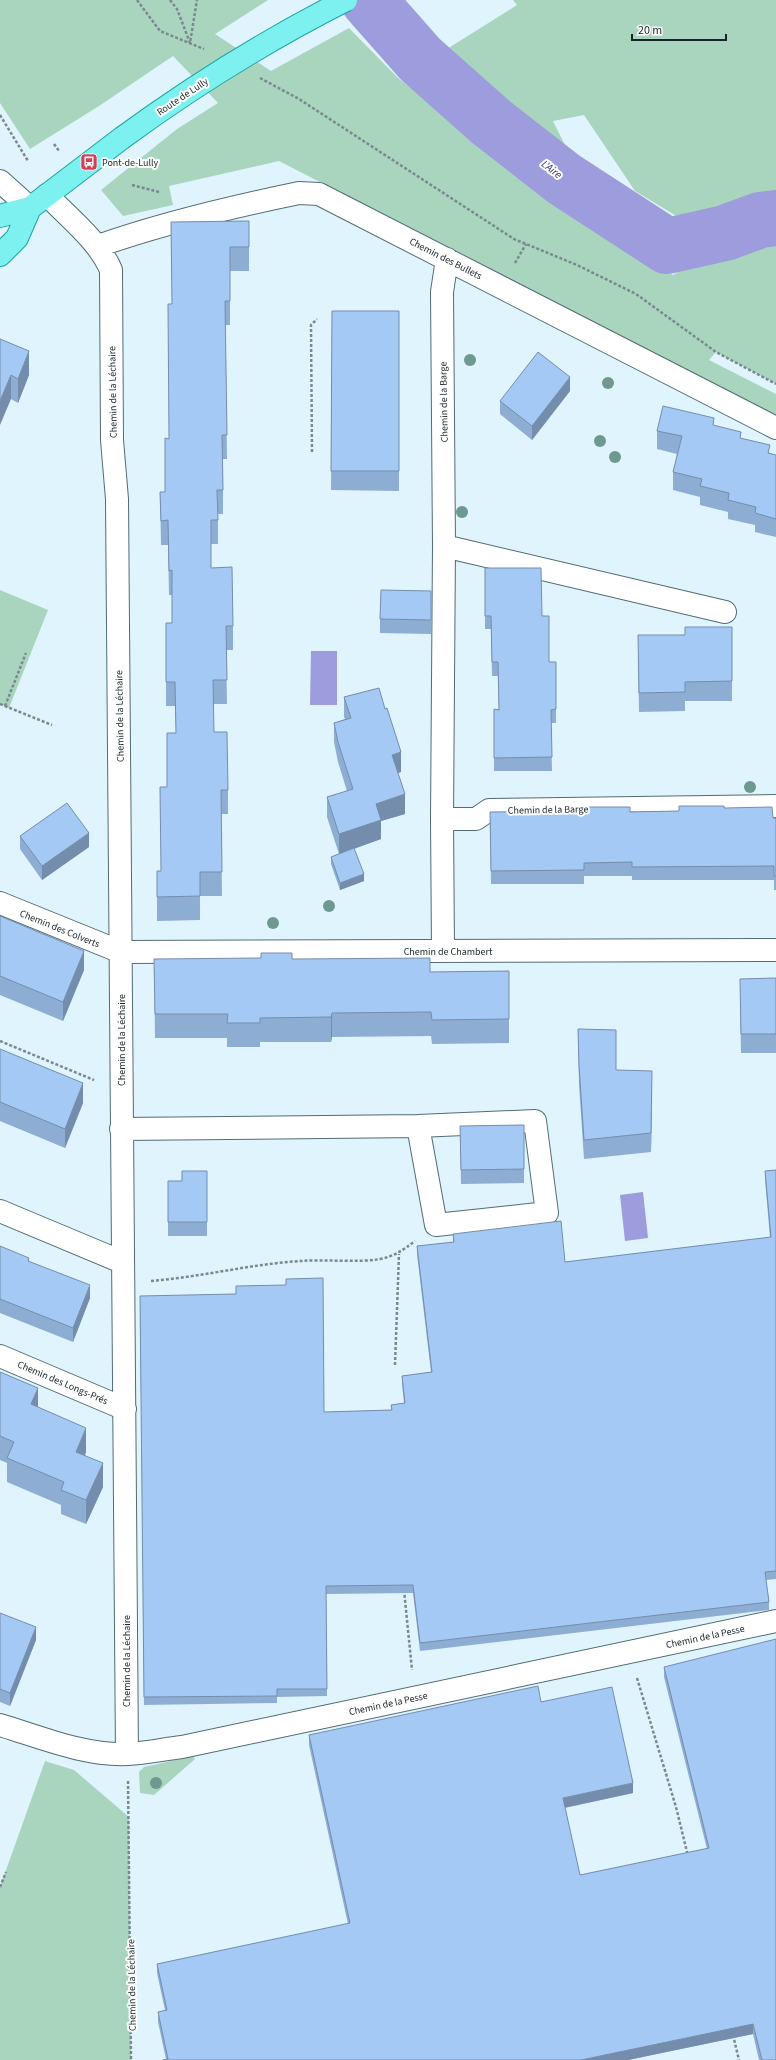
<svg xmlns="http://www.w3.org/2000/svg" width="776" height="2060" font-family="'Source Sans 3',sans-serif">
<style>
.green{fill:#a9d5bf}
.water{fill:#9d9cdc}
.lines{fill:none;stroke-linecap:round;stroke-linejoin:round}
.river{stroke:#9d9cdc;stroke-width:56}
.minor-casing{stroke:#536b74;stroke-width:24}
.major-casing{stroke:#20a3a2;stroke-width:24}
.path{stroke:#7a8990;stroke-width:2.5;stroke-dasharray:3 2;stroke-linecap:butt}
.minor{stroke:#fff;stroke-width:22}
.major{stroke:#7cf1ef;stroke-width:22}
.major-bridge-casing{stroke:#20a3a2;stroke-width:24;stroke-linecap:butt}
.major-bridge{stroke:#7cf1ef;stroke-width:22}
.tree{fill:#6e9990}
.wall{fill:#8eadd3}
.shaded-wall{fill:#748dac}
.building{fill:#a5c9f5;stroke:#748dac}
.labels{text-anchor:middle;stroke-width:4;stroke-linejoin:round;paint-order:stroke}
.street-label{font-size:10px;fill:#1a2428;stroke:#fdfdfd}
.poi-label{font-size:10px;fill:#1a2428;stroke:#fdfdfd;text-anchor:start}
.water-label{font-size:11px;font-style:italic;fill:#372e78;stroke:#fdfdfd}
</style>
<rect width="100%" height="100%" fill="#dff4fd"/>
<path class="green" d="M 0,0 L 268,0 L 215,34 L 271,71 L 349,28 L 398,78 L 507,163 L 571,210 L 673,275 L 719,247 L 776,232 L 776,384 L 716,352 L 709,360 L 776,394 L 776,417 L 279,161 L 169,186 L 173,205 L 123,216 L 101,190 L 177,129 L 218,103 L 173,56 L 99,106 L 30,149 L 0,103 Z
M 513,0 L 776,0 L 776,200 L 761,211 L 730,211 L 678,217 L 635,191 L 584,115 L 553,121 L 568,151 L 550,155 L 450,63 L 450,47 L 517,5 Z
M 0,590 L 48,610 L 9,708 L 0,704 Z
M 193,1756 L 195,1759 L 154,1795 L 140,1793 L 139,1772 L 144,1767 Z
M 45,1761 L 74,1770 L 129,1817 L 131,2060 L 0,2060 L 0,1887 Z"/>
<path class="water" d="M 311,651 L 337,651 L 337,705 L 310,705 Z
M 643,1192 L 648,1238 L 625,1241 L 620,1195 Z"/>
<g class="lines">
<path class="river" d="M 368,0 L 420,59 L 491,122 L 564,179 L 667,246 L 725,233 L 760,220 L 776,218"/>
<defs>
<path id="minor" d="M 0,181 L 30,208
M 47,195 C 69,218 98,240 111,270 L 112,440 L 117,499 L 127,1754
M 98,246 C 163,223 231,207 299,193 L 319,194 L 776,428
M 444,546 L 725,612
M 442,819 L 476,819 L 489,810 L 776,806
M 0,903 L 121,952 L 776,950
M 443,951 L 442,819 L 444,546 L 442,292 L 447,259
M 121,1129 L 418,1126 L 535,1121 L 547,1213 L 436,1225 L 418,1126
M 0,1211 L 122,1262
M 0,1356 L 125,1409
M 0,1725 C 40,1737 85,1756 128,1754 C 146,1753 164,1749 182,1747 L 776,1621"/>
<path id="major" d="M 0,216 L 30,208 L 122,138
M 0,255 L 17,238 L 30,208"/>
</defs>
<use href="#minor" class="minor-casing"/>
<use href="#major" class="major-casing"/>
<path class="path" d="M 137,0 L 160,31 L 204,49
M 170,0 L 177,9 L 190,43 L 197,0
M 260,78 L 299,99 L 514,239 L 577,265 L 636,294 L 716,352 L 776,384
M 0,115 L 28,161
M 54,144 L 59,151
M 132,185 L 159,192
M 515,263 L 526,244
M 312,452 L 311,325 L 317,319
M 0,704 L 52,725
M 5,706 L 26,653
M 0,1041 L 94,1080
M 151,1281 C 201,1277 251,1264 301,1261 C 326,1259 357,1263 380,1259 C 395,1256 403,1250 415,1241
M 395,1365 L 399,1254
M 404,1590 L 412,1670
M 637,1678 L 676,1807 L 688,1856
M 128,1781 L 131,2060
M 0,1887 L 6,1872
M 733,2035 L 739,2060"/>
<use href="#minor" class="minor"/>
<use href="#major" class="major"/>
<defs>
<path id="major-bridge" d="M 122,138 C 193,86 267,40 346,0"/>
</defs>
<use href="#major-bridge" class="major-bridge-casing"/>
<use href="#major-bridge" class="major-bridge"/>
</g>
<g class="tree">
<circle cx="470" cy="360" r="6"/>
<circle cx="608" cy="383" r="6"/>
<circle cx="600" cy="441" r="6"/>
<circle cx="615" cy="457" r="6"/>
<circle cx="462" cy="512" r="6"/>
<circle cx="750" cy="787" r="6"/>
<circle cx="329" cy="906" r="6"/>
<circle cx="273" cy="923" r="6"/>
<circle cx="156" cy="1783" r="6"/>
</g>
<path class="wall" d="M 249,221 L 249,271 L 230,271 L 230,325 L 225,325 L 227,459 L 223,459 L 223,514 L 218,514 L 218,544 L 211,544 L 211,568 L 233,626 L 233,650 L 226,650 L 227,704 L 213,704 L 214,732 L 228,790 L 228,814 L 221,814 L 222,896 L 200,896 L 200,920 L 157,921 L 157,871 L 161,871 L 167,787 L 176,733 L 175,706 L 166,706 L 166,623 L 172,623 L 172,595 L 169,595 L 168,545 L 161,545 L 160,492 L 165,492 L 169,439 L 172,304 L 171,222 Z
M 332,311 L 399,311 L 399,491 L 331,490 Z
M 0,339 L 29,375 L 18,403 L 11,399 Z
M 570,391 L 532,440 L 500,414 L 500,401 Z
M 714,425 L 770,453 L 776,455 L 776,537 L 755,532 L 755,525 L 728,519 L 728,512 L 700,505 L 700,497 L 673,490 L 673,472 L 677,454 L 657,449 L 657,431 Z
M 485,568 L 542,616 L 549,662 L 556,662 L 556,723 L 551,723 L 552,771 L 494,771 L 494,709 L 499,710 L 498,676 L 492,676 L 491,629 L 485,629 Z
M 431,591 L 431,634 L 380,633 L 380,619 Z
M 685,627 L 732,627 L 732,701 L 685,701 L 685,711 L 639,712 L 638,655 L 685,635 Z
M 344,697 L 401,772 L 397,773 L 405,814 L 381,821 L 381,839 L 354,849 L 364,881 L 340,890 L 331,864 L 331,857 L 348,851 L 339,854 L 327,817 L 327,797 L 347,791 L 338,762 L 334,742 L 334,723 L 345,719 L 344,717 Z
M 724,808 L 773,818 L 776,818 L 776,890 L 774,890 L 774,880 L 632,880 L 632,876 L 584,876 L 584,884 L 491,884 L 490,812 L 679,811 Z
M 20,836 L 89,847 L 42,880 L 20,849 Z
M 0,916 L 84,970 L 63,1021 L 0,995 Z
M 154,959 L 292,959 L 430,972 L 509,971 L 509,1043 L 432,1044 L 431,1036 L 332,1037 L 331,1042 L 260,1042 L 260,1047 L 227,1047 L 227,1038 L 155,1038 Z
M 776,978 L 776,1053 L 741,1053 L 740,998 Z
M 578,1029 L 616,1070 L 652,1090 L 651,1152 L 584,1159 L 579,1085 Z
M 0,1049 L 83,1103 L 65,1148 L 0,1121 Z
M 524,1125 L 524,1183 L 461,1184 L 460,1126 Z
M 776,1170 L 776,1579 L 766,1580 L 769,1602 L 769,1610 L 420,1651 L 413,1593 L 326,1594 L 327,1696 L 277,1697 L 277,1703 L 144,1705 L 140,1296 L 324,1412 L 391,1410 L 391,1405 L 404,1403 L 402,1384 L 402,1376 L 431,1372 L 417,1254 L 417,1246 L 453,1242 L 453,1234 L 565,1262 L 770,1238 L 765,1179 L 765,1171 Z
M 207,1171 L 207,1236 L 168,1236 L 168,1181 L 182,1181 Z
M 0,1246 L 29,1261 L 90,1298 L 73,1342 L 0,1313 Z
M 0,1372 L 86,1452 L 85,1455 L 103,1487 L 86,1524 L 61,1514 L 61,1505 L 7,1482 L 7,1463 L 0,1460 Z
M 0,1613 L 36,1640 L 10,1706 L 0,1702 Z
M 664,1667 L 776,2060 L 759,2060 L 753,2034 L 628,2060 L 163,2060 L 166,2059 L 158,2022 L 158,2012 L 165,2010 L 157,1973 L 157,1964 L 348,1924 L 309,1745 L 309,1735 L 541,1702 L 633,1793 L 565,1808 L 580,1875 L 707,1849 L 664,1677 Z"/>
<path class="shaded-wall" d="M 29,351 L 29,375 L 18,403 L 18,379 Z
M 11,375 L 11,399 L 0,425 L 0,401 Z
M 570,377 L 570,391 L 532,440 L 532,426 Z
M 401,752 L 401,772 L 392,775 L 392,755 Z
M 405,794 L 405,814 L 381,821 L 381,839 L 339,854 L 339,834 L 376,804 Z
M 89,833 L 89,847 L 42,880 L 42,866 Z
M 364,874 L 364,881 L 340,890 L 340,883 Z
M 84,951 L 84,970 L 63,1021 L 63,1002 Z
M 332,1013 L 332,1037 L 331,1042 L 331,1017 Z
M 652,1071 L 652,1090 L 651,1152 L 651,1133 Z
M 83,1083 L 83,1103 L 65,1148 L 65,1129 Z
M 90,1285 L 90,1298 L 73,1342 L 73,1328 Z
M 38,1388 L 38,1412 L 31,1404 Z
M 86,1428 L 86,1452 L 76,1476 L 76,1452 Z
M 103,1463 L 103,1487 L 86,1524 L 86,1500 Z
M 36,1627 L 36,1640 L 10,1706 L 10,1693 Z
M 633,1783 L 633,1793 L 563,1808 L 563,1798 Z
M 753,2024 L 753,2034 L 628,2060 L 581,2060 Z"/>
<path class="building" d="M 249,221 L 249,247 L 230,247 L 230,301 L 225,301 L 227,435 L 222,435 L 223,490 L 217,490 L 218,520 L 211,520 L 211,568 L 232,567 L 233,626 L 226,626 L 227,680 L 213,680 L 214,732 L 227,732 L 228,790 L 221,790 L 222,872 L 200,872 L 200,896 L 157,897 L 157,871 L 161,871 L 160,787 L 167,787 L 167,733 L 176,733 L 175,682 L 166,682 L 166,623 L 172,623 L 172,570 L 169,571 L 168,520 L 161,521 L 160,492 L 165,492 L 165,438 L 169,439 L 168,304 L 172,304 L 171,222 Z
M 332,311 L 399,311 L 399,471 L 331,471 Z
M 0,339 L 29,351 L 18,379 L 11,375 L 0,401 Z
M 538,352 L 570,377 L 532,426 L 500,401 Z
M 663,406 L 714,418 L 713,425 L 741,432 L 740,438 L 770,445 L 768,453 L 776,455 L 776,519 L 755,513 L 756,507 L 728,500 L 729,493 L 700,486 L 702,479 L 673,472 L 682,436 L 657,431 Z
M 485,568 L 541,568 L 542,616 L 549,616 L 549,662 L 556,662 L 556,709 L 551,710 L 552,757 L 494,758 L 494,709 L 499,710 L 498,662 L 492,662 L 491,616 L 485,616 Z
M 381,590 L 431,591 L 431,620 L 380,619 Z
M 685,627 L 732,627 L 732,681 L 685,682 L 685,692 L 639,693 L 638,635 L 685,635 Z
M 379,688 L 385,709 L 387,708 L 401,752 L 392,755 L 405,794 L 376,804 L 381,820 L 339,834 L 327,797 L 353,789 L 338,742 L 334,723 L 351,718 L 344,697 Z
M 67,803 L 89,833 L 42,866 L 20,836 Z
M 679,806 L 724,806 L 724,808 L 772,807 L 773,818 L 776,818 L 776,876 L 774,876 L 774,866 L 632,867 L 632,862 L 584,863 L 584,870 L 491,871 L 490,812 L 585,811 L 586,807 L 630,807 L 630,812 L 679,811 Z
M 354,848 L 364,874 L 340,883 L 331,857 Z
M 0,916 L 84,951 L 63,1002 L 0,976 Z
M 261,953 L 292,953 L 292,959 L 430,958 L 430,972 L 509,971 L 509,1019 L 432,1020 L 431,1012 L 332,1013 L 331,1017 L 260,1018 L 260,1023 L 227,1023 L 228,1014 L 155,1014 L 154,959 L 261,958 Z
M 776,978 L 776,1034 L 741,1034 L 740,979 Z
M 578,1029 L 616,1030 L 616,1070 L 652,1071 L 651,1133 L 584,1140 L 579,1066 Z
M 0,1049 L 83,1083 L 65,1129 L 0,1102 Z
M 524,1125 L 524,1169 L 461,1170 L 460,1126 Z
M 776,1170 L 776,1571 L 765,1572 L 769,1602 L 420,1643 L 413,1585 L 326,1586 L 327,1689 L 277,1689 L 277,1696 L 144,1697 L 140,1296 L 236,1294 L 236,1286 L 286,1285 L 286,1279 L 323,1278 L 324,1412 L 392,1410 L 391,1405 L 405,1403 L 402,1376 L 432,1372 L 417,1246 L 454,1242 L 453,1234 L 561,1221 L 565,1262 L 771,1237 L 765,1171 Z
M 182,1171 L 207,1171 L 207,1222 L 168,1222 L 168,1181 L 182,1181 Z
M 0,1246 L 29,1258 L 28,1261 L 90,1285 L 73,1328 L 0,1299 Z
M 0,1372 L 38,1388 L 31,1404 L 86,1428 L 76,1452 L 103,1463 L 86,1500 L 61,1490 L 64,1482 L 7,1458 L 14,1442 L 0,1436 Z
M 0,1613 L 36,1627 L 10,1693 L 0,1689 Z
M 776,1639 L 776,2060 L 762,2060 L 753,2024 L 581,2060 L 163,2060 L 168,2059 L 158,2012 L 167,2010 L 157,1964 L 350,1923 L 309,1735 L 538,1686 L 541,1702 L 612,1687 L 633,1783 L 563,1798 L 580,1875 L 709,1848 L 664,1667 Z"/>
<defs>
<symbol id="bus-square" viewBox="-11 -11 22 22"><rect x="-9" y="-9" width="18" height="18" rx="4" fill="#d14059" stroke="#fdfdfd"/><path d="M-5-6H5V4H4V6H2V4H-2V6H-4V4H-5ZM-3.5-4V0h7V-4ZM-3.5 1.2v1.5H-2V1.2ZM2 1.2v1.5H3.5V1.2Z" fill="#fff"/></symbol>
</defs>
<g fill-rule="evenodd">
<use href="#bus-square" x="79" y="152" width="20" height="20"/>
</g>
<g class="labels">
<g class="street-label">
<text transform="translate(182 96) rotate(-34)" y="4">Route de Lully</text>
<text transform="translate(446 258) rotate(27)" y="4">Chemin des Bullets</text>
<text transform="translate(112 392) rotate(-91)" y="4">Chemin de la Léchaire</text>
<text transform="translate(443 402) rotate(-91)" y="4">Chemin de la Barge</text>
<text transform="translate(119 716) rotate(-91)" y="4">Chemin de la Léchaire</text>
<text transform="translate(548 809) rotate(-1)" y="4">Chemin de la Barge</text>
<text transform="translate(60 928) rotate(22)" y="4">Chemin des Colverts</text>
<text x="448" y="955">Chemin de Chambert</text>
<text transform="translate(121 1040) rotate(-90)" y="4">Chemin de la Léchaire</text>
<text transform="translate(63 1382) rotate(23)" y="4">Chemin des Longs-Prés</text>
<text transform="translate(705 1636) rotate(-12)" y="4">Chemin de la Pesse</text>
<text transform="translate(126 1661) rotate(-90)" y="4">Chemin de la Léchaire</text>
<text transform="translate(388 1703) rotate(-12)" y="4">Chemin de la Pesse</text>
<text transform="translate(131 1985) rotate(-91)" y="4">Chemin de la Léchaire</text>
</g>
<g class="poi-label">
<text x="102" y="166">Pont-de-Lully</text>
</g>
<g class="water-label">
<text transform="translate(552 169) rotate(38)" y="4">L'Aire</text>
</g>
</g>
<path d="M632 34v6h94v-6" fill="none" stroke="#1a2428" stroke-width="2"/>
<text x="638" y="34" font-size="12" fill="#1a2428" stroke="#fdfdfd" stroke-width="3" paint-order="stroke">20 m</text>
</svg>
